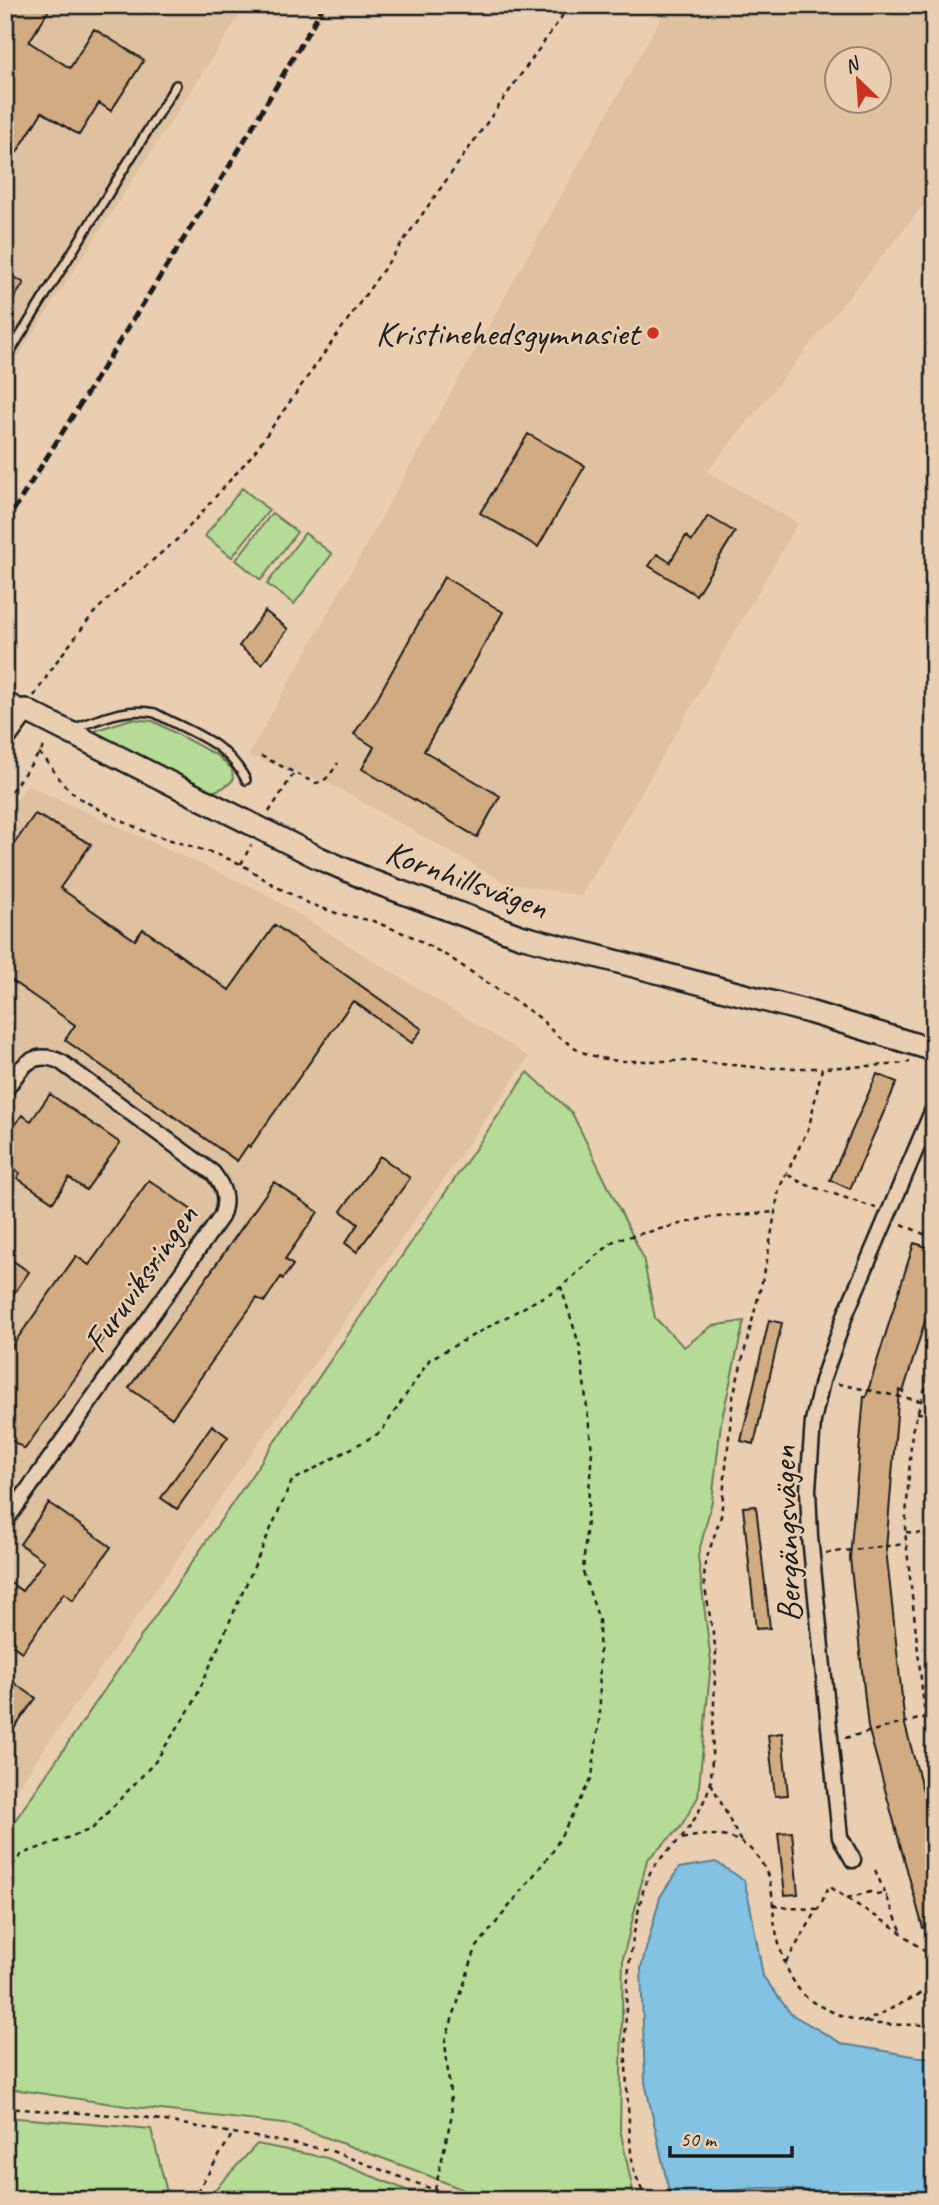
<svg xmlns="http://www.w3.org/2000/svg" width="939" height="2205" font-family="Caveat,sans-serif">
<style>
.built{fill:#dec1a0;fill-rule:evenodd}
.green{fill:#b5db96;stroke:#687c59;stroke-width:2}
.water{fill:#83c2e3;stroke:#5a8093;stroke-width:2}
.building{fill:#d1ac83;stroke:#1c1c1c;stroke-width:2}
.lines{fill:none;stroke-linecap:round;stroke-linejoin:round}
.lane-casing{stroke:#1c1c1c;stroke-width:12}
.street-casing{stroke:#1c1c1c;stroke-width:19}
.secondary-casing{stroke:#1c1c1c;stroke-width:26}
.path{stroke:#1c1c1c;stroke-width:2.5;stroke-dasharray:5 5;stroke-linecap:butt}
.lane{stroke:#e9ceb1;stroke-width:7}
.street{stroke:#e9ceb1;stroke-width:14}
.secondary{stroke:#e9ceb1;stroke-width:21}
.rail{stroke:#1c1c1c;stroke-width:5;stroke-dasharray:10 5;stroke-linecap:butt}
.poi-dot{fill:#c8321e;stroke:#e9ceb1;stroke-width:2.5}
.labels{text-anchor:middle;stroke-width:5;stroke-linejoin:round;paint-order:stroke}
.poi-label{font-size:35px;fill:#1c1c1c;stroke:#e9ceb1;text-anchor:end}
.street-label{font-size:35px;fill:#1c1c1c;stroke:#e9ceb1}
</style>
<rect width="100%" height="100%" fill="#e9ceb1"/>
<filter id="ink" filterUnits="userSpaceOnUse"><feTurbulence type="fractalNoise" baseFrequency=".0143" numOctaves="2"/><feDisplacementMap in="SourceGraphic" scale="14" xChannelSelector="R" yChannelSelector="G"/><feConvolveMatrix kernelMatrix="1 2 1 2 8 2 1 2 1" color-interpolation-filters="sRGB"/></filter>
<g filter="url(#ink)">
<path class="built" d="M 5,5 L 233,5 L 242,12 L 5,377 Z
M 668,5 L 908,5 L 934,25 L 934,192 L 707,472 L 798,523 L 581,896 L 504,882 L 329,783 L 248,756 ZM 838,60 L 880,60 L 880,102 L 838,102 Z
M 27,785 L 262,892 L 529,1057 L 5,1805 L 5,816 Z"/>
<path class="green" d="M 242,488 L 269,510 L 232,557 L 205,536 Z
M 272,513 L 297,532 L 261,580 L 236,560 Z
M 305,533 L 332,554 L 294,604 L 267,584 Z
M 131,719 L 153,721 L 218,756 L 232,769 L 233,780 C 226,788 217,791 207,793 L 93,733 L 97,730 Z
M 528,1072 L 572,1113 L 643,1257 L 655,1318 L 684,1347 L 712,1326 L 744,1321 L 721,1423 L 712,1501 L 698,1556 L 711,1662 L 698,1797 L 680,1828 L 647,1860 L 623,1958 L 620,2129 L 634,2196 L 632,2200 L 488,2200 L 417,2171 L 292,2125 L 126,2106 L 5,2088 L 5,1835 Z
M 5,2117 L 151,2129 L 169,2200 L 5,2200 Z
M 257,2144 L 327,2158 L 431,2200 L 205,2200 Z"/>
<path class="water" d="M 716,1862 L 744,1880 L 750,1905 L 763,1976 L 791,2014 L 843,2044 L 919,2057 L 934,2057 L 934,2200 L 833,2200 C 799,2185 760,2186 724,2192 C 702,2195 693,2203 670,2196 L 645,2082 L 641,1968 L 660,1897 L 679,1868 Z"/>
<path class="building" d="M 5,5 L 52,5 L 29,42 L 70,68 L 94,29 L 144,60 L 111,111 L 99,103 L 79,135 L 42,112 L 17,152 L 5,144 Z
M 5,271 L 24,283 L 5,312 Z
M 528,434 L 585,466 L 538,547 L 480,513 Z
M 708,516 L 735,532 L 696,595 L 649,566 L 657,554 L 670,562 L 686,536 L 692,541 Z
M 444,577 L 503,612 L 424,751 L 500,796 L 477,837 L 362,769 L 374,747 L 354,734 L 375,702 Z
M 265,611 L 288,629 L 262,664 L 239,646 Z
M 35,814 L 91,844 L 60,888 L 135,940 L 143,929 L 229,990 L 275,925 L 422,1029 L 412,1043 L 353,1001 L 250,1147 L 248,1145 L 237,1161 L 65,1040 L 75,1025 L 5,976 L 5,857 Z
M 877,1074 L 897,1082 L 850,1189 L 830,1180 Z
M 50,1094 L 120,1143 L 86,1190 L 69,1178 L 53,1202 L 17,1178 L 20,1173 L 5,1163 L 5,1138 L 22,1115 L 31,1121 Z
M 380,1156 L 410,1178 L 357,1252 L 345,1243 L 358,1224 L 341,1211 Z
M 149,1180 L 193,1211 L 25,1449 L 5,1436 L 5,1356 L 76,1256 L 89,1265 Z
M 274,1182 L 318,1212 L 285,1259 L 293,1265 L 283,1279 L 281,1277 L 264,1302 L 257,1298 L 172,1418 L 129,1388 Z
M 914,1243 L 934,1249 L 934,1292 L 903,1392 L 899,1390 L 886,1549 L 905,1725 L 934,1831 L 934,1925 L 923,1928 L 868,1727 L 850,1558 L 864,1396 L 866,1397 Z
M 5,1255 L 29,1272 L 5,1306 Z
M 769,1320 L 782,1323 L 754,1444 L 741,1441 Z
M 212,1425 L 228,1437 L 177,1509 L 161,1498 Z
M 49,1503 L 111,1547 L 73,1600 L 64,1593 L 22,1652 L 5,1640 L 5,1579 L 22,1591 L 44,1561 L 20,1544 Z
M 756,1506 L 770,1628 L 756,1629 L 743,1507 Z
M 5,1677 L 36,1698 L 5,1741 Z
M 782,1733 L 788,1795 L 775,1796 L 768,1735 Z
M 792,1832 L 798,1894 L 785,1895 L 778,1833 Z"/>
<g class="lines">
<defs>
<path id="lane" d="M 5,360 L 176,85
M 72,729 C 98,720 127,706 155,713 C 191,733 226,741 246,780"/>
<path id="street" d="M 5,699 L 25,710
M 5,1091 C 20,1069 31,1048 61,1062 L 213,1173 C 224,1187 228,1200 221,1217 L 5,1522
M 921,1138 L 934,1144
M 853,1860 L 840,1837 L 810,1537 L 808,1489 L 813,1421 L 822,1381 L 846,1313 L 934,1107"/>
<path id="secondary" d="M 5,737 L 25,710 L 319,858 L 374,882 L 520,936 L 809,1012 L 934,1050"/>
</defs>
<use href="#lane" class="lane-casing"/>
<use href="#street" class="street-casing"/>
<use href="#secondary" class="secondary-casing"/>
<path class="path" d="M 34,696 L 57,661 L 93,614 L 112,595 L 181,536 L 253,454 L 570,5
M 39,753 L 46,760 L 64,785 L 79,798 L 117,819 L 151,834 L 216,854 L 241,864 L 275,886 L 308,903 L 336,913 L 373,921 L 413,937 L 449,957 L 540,1018 L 557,1036 L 582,1052 L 600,1058 L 618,1061 L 690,1061 L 764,1068 L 822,1068
M 261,756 L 315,783 C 327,782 331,773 338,763
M 5,799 L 47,743
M 269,812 L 294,773
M 241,864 L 251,845
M 788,1175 L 804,1184 L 876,1208
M 902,1224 L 934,1239
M 934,1359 L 912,1431 L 905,1531 L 925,1716 L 934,1757
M 838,1384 L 921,1401
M 917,1413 L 934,1414
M 906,1532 L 934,1535
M 826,1553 L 906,1544
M 845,1738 L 934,1715
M 711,1783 L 741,1842
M 682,1839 C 723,1828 758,1839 770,1883 C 773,1895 773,1908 774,1920 C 778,1944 786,1976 803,1994 C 811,2003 824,2008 835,2013 C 872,2028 895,2024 934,2025
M 875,1870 L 901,1930
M 5,1873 L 22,1854 L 92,1829 L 155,1762 L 193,1704 L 292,1481 L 381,1432 L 430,1359 L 561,1287 L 615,1240 L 705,1218 L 775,1212
M 847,1898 L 870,1892 L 887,1896
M 773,1905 L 788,1908 L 818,1909
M 786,1962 L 821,1904 L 829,1886 L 846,1898 L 898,1930 L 934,1959
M 934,1980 L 929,1987 L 934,2001
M 863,2023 L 918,1995 L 929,1987
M 5,2108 L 143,2117 L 329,2150 L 461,2200
M 435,2190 L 452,2114 L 445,2041 L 476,1948 L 553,1851 L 592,1777 L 600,1712 L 599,1620 L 583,1572 L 592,1451 L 580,1347 L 561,1287
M 192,2200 L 233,2133
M 646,2200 L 634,2171 L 631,2153 C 626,2075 620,2006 635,1928 C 639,1909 642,1888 651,1871 C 659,1858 670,1850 680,1839 C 694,1823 704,1803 711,1783 L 716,1651 L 704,1582 L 705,1563 L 721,1516 L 733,1397 L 766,1266 L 779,1189 L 809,1127 L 822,1068 L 889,1065 L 910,1062"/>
<use href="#lane" class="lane"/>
<use href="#street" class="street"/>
<use href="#secondary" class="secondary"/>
<path class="rail" d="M 5,524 L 230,165 L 324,5"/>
</g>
</g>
<circle class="poi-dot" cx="653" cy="333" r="7"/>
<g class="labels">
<g class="poi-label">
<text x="639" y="345">Kristinehedsgymnasiet</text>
</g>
<g class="street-label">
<text transform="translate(467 879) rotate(20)" y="12">Kornhillsvägen</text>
<text transform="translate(140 1278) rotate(-55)" y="12">Furuviksringen</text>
<text transform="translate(786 1534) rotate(-92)" y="12">Bergängsvägen</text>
</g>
</g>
<rect width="939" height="2205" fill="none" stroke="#e9ceb1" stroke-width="28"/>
<rect x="14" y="14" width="911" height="2177" fill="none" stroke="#1c1c1c" stroke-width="2.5" filter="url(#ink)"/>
<g transform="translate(858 80) rotate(335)"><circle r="33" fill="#e9ceb1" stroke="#978775" stroke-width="2"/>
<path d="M0-5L12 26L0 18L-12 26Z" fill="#c8321e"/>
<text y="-10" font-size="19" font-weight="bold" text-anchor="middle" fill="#1c1c1c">N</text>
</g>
<path d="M670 2146v10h122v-10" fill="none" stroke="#1c1c1c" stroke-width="3.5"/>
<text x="680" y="2146" font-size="21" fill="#1c1c1c" stroke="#e9ceb1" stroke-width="5" paint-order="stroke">50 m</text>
</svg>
